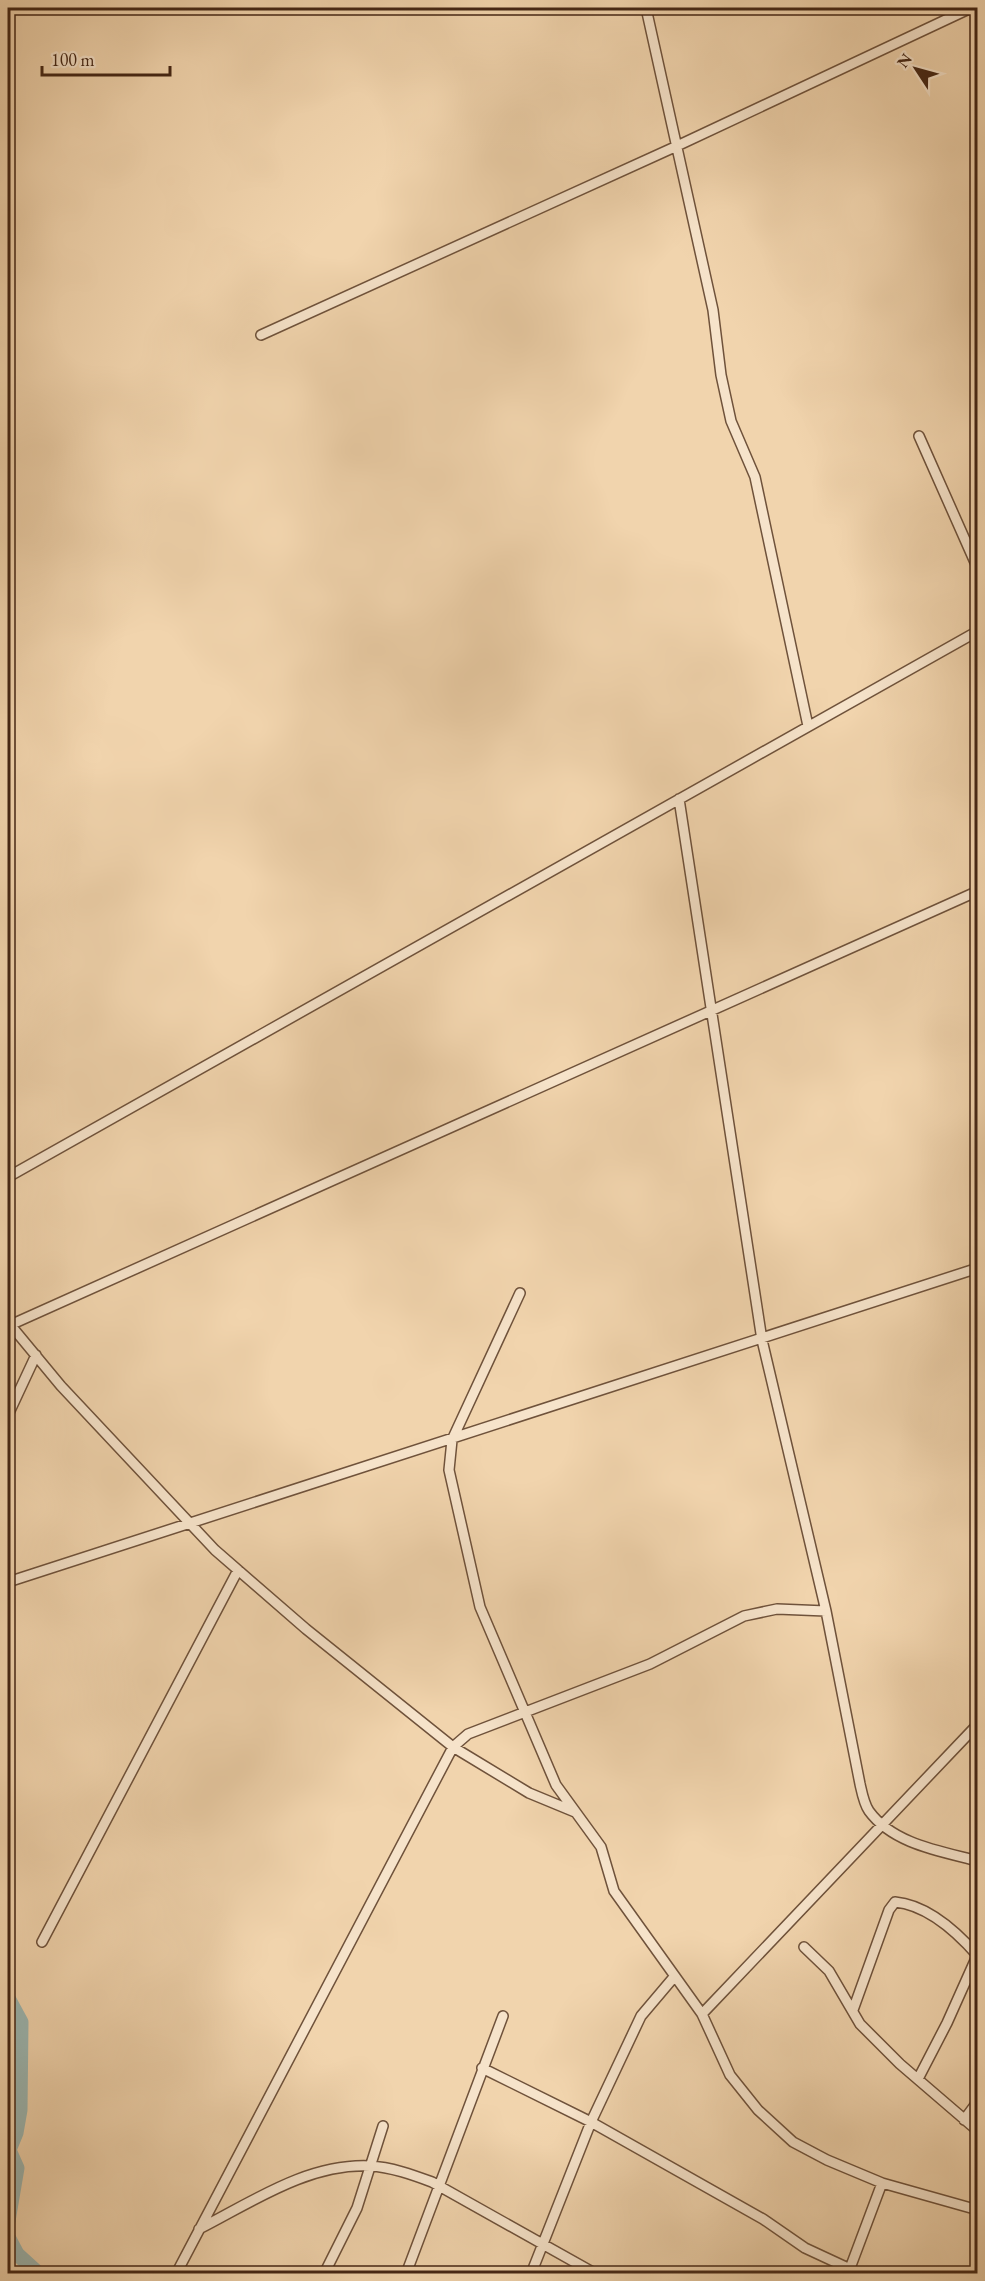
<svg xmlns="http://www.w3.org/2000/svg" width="985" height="2281" font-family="'EB Garamond',serif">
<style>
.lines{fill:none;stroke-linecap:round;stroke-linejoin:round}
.river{stroke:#9cb7b2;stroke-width:15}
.minor-casing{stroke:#6f523b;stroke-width:12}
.minor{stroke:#f6e3ca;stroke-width:9}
</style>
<rect width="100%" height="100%" fill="#f1d4ad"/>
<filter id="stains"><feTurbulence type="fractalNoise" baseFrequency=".00333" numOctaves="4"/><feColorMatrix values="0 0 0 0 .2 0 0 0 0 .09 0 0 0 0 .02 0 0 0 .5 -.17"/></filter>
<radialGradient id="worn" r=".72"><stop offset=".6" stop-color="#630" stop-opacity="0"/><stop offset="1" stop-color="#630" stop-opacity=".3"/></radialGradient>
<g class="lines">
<path class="river" d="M 8,1998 L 21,2022 L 20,2110 L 16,2133 L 9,2150 L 17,2168 L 8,2221
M 8,2237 L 17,2254 L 39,2274"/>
<defs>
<path id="minor" d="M 646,8 L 713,310 L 721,375 L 731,421 L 755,477 L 808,726
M 261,335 L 677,146 L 971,8
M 919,436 L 978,569
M 679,799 L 762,1340 L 826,1611 L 860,1784 C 862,1793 864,1804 869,1811 C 893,1844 940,1851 978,1861
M 8,1177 L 978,631
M 520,1293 L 452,1440 L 449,1470 L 480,1607 L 556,1785 L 601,1847 L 614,1891 L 702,2014 L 730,2075 L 758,2110 L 793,2142 L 827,2160 L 882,2183 L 978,2210
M 8,1322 L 61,1386 L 215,1550 L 306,1629 L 453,1747 L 529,1793 L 575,1812
M 8,1326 L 978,891
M 8,1415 L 36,1355
M 8,1582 L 978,1268
M 42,1942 L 238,1570
M 804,1947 L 829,1971 L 860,2024 L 900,2064 L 978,2131
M 853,2010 L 889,1910 L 895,1902 C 928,1905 957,1932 978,1956
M 702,2014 L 978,1724
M 482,2068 L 591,2122 L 763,2219 L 805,2248 L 861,2274
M 918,2079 L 947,2023 L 977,1956
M 964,2120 L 978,2101
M 199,2229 C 252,2202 308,2163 370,2166 C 391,2167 413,2175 432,2182 L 596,2274
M 849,2271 L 882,2183
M 176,2274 L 453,1747 L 468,1734 L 650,1664 L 744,1616 L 777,1609 L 826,1611
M 324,2274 L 357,2208 L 383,2126
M 406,2274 L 503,2016
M 531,2274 L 591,2122 L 641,2016 L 674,1977"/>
</defs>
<use href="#minor" class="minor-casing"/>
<use href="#minor" class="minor"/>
</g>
<rect width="985" height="2281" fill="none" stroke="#f1d4ad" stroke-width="30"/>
<rect x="9" y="9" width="967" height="2263" fill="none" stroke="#442615" stroke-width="3"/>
<rect x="15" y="15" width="955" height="2251" fill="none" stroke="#442615" stroke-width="1.5"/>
<g transform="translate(916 69) rotate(306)" stroke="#f6e3ca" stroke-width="4.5" paint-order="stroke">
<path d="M0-4.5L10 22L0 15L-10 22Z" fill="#442615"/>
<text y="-9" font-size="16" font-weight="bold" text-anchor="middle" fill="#442615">N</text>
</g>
<path d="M42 66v9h128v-9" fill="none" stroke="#442615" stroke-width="3"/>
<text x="51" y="66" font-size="18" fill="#442615" stroke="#f6e3ca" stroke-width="4.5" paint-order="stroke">100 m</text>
<rect width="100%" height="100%" filter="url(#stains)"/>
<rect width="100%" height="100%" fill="url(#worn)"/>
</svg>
